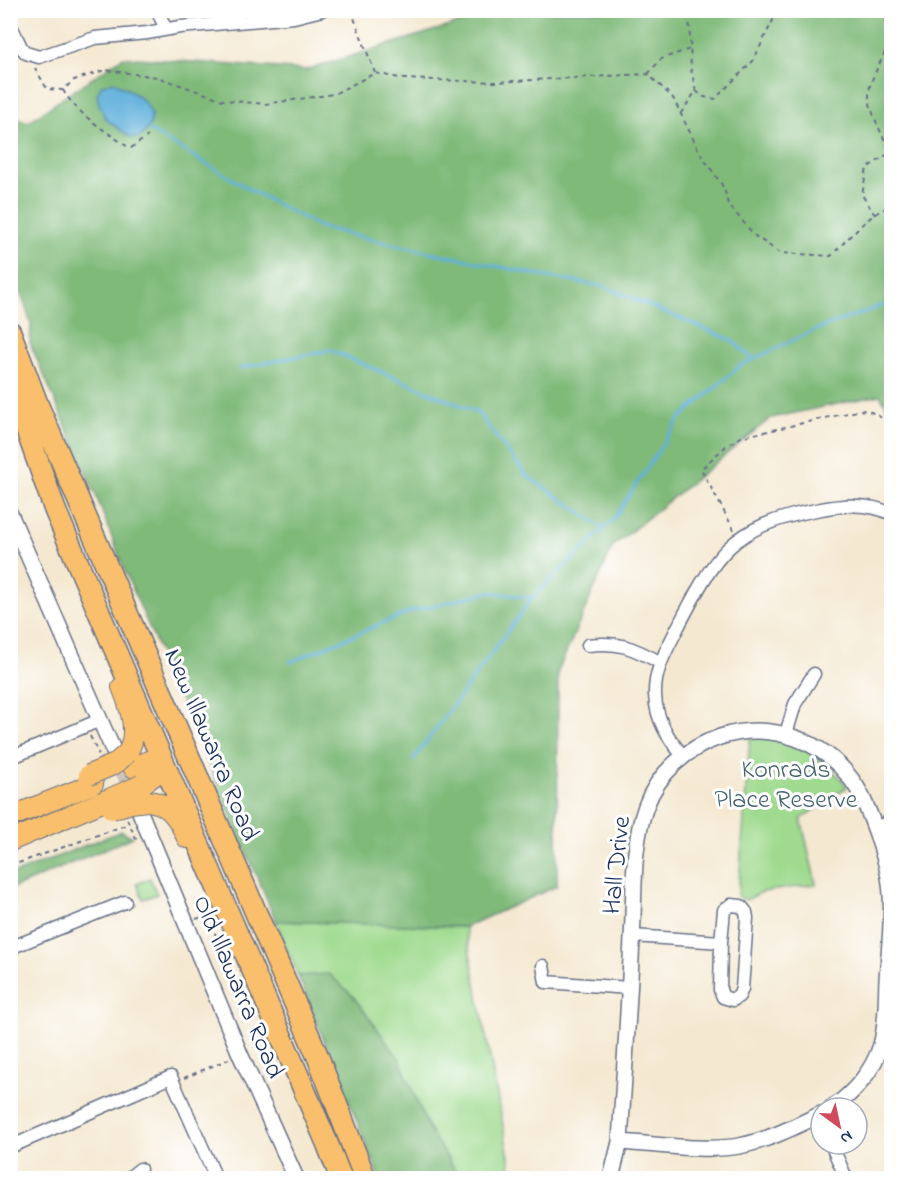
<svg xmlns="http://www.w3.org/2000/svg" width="902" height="1189" font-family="'Indie Flower',sans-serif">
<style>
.green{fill:#9fda8e;stroke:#5d8476;stroke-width:1.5}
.forest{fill:#7fba79;stroke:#4d746c;stroke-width:1.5}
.water{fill:#62b1dc;stroke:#3e709d;stroke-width:1.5}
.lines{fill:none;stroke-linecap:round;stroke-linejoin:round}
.stream{stroke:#62b1dc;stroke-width:3}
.tertiary-tunnel{stroke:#c9c3b9;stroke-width:15;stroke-dasharray:15 8;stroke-linecap:butt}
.minor-casing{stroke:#677086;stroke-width:15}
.tertiary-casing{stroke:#677086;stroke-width:18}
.primary-casing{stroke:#677086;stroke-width:22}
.trunk-casing{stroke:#677086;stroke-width:24}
.path{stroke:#677086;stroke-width:2;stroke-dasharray:4.5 4.5;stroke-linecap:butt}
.minor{stroke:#fff;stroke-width:12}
.tertiary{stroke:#fff;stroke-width:15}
.primary{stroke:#f9bf6d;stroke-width:20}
.trunk{stroke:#f9bf6d;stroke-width:21}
.primary-bridge-casing{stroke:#677086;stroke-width:22;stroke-linecap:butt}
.primary-bridge{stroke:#f9bf6d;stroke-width:20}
.labels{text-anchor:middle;stroke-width:6;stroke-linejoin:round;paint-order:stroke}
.street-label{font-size:26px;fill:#1b2f5e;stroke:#fff}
.park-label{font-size:26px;fill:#43626c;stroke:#fff}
</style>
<rect width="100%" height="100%" fill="#fff"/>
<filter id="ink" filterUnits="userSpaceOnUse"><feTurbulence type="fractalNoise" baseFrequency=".0167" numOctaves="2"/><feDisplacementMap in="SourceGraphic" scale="12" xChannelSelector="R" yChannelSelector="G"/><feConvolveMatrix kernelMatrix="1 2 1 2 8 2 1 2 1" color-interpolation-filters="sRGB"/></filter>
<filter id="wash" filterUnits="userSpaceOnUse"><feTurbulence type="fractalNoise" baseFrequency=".008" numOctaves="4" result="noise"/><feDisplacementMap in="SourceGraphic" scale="24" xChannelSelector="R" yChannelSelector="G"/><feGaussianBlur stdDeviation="1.35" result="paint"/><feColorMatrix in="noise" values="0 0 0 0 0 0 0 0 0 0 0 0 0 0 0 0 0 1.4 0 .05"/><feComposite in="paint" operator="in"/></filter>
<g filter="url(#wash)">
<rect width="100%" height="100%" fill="#f4e8d0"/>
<path class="green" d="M 760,737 C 801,744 821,753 847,787 L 801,819 L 816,884 L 762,892 L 746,900 L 738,897 L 750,738 Z
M 150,878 L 157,894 L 143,899 L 137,884 Z
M 276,921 L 465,927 L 513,1178 L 380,1178 Z"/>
<path class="forest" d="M 498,11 L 891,11 L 891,414 L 880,395 L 771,418 L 613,546 L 558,671 L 557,886 L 465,927 L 276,921 L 124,569 L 97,498 L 30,343 L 31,324 L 11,262 L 10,116 L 28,122 L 123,57 L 306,70 Z
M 121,831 L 133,837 L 11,889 L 11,875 Z
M 329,974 L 353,996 L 399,1058 L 428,1128 L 460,1178 L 380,1178 L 298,976 Z"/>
<path class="water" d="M 114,82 C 136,93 170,113 139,138 L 130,137 L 106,119 L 99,104 L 97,94 L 102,85 Z"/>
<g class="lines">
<path class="stream" d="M 149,130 L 256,193 L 320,227 L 391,244 L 548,277 L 603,286 L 731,340 L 753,359
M 240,368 L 330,350 L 478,413 L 526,475 L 603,528
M 290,662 L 409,612 L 489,592 L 532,598
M 413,760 L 532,598 L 613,520 L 680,418 L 741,365 L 815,330 L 892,302"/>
</g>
</g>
<g filter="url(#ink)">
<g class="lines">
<path class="tertiary-tunnel" d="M 114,752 L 135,798"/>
<defs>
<path id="minor" d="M 157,10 L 166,29
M 294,17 L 322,10
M 10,24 L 21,47 L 26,53 L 39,57 L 95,38 L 147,33 L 180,27 L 294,17 L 293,10
M 588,645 C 619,641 634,648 661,663
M 786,734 L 795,704 L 814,674
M 683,756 C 668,738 656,720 655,695 C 654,670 667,649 678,627 C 716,554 730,527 816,510 C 842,505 867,502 892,514
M 10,758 L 93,723 L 100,718
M 875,828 L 892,821
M 633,936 L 721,942 L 724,910 L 731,905 L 741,906 L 746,912 L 747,918 L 742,989 L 739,996 L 733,1000 L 723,997 L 720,990 L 721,942
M 10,948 L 125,902
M 543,966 L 546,982 L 629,988
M 831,1144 L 846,1178
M 10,1147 L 171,1077 L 216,1178
M 129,1178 L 140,1169"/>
<path id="tertiary" d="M 10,514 L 114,752
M 140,812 L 240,1054 L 296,1178
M 620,1142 C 656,1144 704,1152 739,1146 C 767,1141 796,1126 821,1114
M 611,1178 L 620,1142 C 624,1074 629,1006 632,938 C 635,895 631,847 646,806 C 658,773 687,748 720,737 C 771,720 827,741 856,786 C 865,801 871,817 877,834 C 883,853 890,873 891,894 C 893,922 889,951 887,979 C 886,1000 887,1025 881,1045 C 873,1071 854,1093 832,1108"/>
<path id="primary" d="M 122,687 C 130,706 140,734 127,753
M 133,767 L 161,756
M 141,785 L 166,767
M 147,801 C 169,802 179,819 187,838
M 10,817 L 93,784
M 10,841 L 102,802"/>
<path id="trunk" d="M 10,332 L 38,406 L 318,1057 L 365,1178
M 10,383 L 55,510 L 327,1143 L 341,1178"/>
</defs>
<use href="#minor" class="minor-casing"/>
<use href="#tertiary" class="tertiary-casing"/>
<use href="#primary" class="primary-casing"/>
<use href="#trunk" class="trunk-casing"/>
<path class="path" d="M 351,10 L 375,73
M 880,10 C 883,15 888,21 889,27 C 895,45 870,73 869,93 C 868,109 884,139 892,154
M 35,68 L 47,89 L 63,90 L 74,80 L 105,70 L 157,77 L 223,100 L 265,104 L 334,94 L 375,73 L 404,79 L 495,82 L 648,74 L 673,98 L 700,153 L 724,188 L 728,204 L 755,236 L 780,253 L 831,256 C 845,242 872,210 892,206
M 648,74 L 661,59 L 690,49
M 63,90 C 77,114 103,129 125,145 L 131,148 L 148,136
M 696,91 L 704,97 L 715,99 L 753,61 L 778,10
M 681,113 L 696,91 L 691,69 L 689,10
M 875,215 L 862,195 L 867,168 L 891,152
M 734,530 L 701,469 L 726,446 L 741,437 L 861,410 C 877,412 884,418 892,432
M 90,736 L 99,755
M 127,819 L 137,841
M 10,866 L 129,824
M 196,919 L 202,917 L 208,921 L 230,960
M 184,1078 L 229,1059"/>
<use href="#minor" class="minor"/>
<use href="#tertiary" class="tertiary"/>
<use href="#primary" class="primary"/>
<use href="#trunk" class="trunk"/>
<defs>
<path id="primary-bridge" d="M 89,775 L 115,764 L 127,753
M 102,802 L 141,785
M 112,809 L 131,803 L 147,801"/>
</defs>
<use href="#primary-bridge" class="primary-bridge-casing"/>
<use href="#primary-bridge" class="primary-bridge"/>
</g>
</g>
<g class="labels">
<g class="street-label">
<text transform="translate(213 744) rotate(67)" y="9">New Illawarra Road</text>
<text transform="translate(615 865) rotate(-84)" y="9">Hall Drive</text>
<text transform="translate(240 986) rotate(67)" y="9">Old Illawarra Road</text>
</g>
<g class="park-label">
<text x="786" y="777">Konrads<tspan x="786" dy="30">Place Reserve</tspan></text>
</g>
</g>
<rect width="902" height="1189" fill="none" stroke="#fff" stroke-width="36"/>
<g transform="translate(839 1126) rotate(147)"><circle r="28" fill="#ffffff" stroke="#a4acbf" stroke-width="1.5"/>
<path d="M0-4.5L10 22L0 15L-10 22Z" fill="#d1495b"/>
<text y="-9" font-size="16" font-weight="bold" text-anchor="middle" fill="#1b2f5e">N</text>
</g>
</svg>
